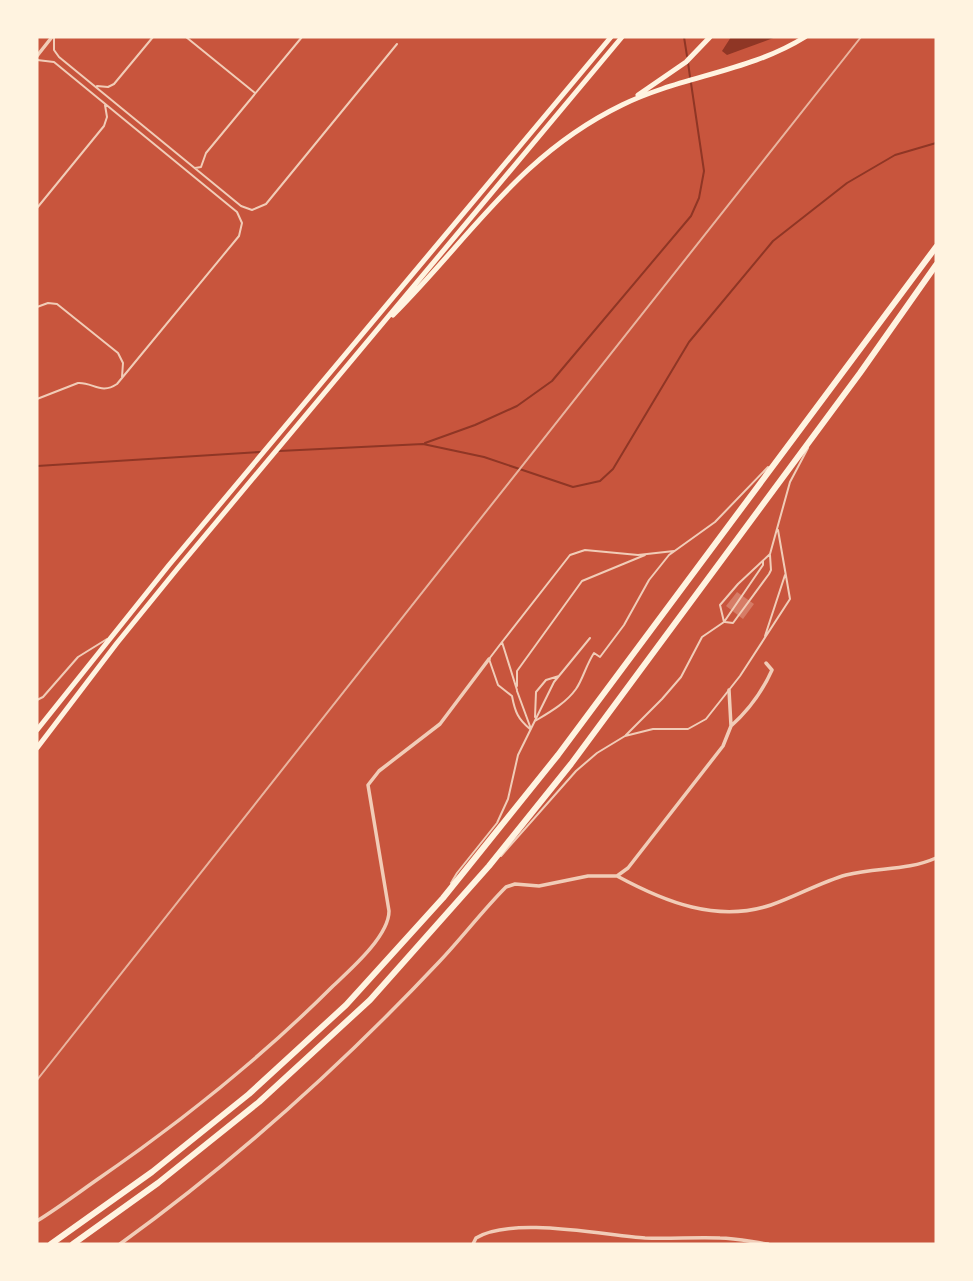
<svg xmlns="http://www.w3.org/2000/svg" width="973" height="1281" font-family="Literata,serif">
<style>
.water{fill:#8f3625}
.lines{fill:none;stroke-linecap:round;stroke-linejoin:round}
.stream{stroke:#8f3625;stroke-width:2}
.building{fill:#d67c66}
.service{stroke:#f1ccb7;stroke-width:2}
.minor{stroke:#f1ccb7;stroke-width:3.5}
.trunk{stroke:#fff3e0;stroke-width:5}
.motorway{stroke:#fff3e0;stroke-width:6}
.rail{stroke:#e9b49f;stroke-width:2}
</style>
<rect width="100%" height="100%" fill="#c8553d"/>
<path class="water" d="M 731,37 L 776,37 L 727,55 L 722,51 Z"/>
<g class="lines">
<path class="stream" d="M 684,37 L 687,56
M 688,62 L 690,77
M 425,443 L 475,425 L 517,406 L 552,381 L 691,216 L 699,198 L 704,171 L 691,83
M 279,451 L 423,444 L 484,457 L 573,487 L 600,481 L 613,469 L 689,342 L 773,241 L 847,183 L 895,155 L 936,143
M 37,466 L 260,452"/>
</g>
<path class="building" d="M 737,592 L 754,604 L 743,619 L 726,606 Z"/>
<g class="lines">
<path class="service" d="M 54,37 L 54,50 L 59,57 L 241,206 L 252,210 L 266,204 L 397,44
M 186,37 L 255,93
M 37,60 L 54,62 L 237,212 L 242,223 L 239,236 L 117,384 C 101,395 93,382 78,383 L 37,399
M 97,86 L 108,87 L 114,84 L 153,37
M 195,168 L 201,167 L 206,153 L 302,37
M 37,208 L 104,126 L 107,117 L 105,105
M 37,307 L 48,303 L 57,304 L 118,353 L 123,363 L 122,377
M 724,622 L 720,605 L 738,584 L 770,554 L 790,482 L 808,448
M 725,622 L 733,623 L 769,574 L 771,570 L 770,555
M 765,636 L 785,575
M 502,642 L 489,659 L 498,685 L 512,696 C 515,712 518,719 530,729
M 517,686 L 517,671 L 582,581 L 645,555
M 517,690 L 502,642 L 570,555 L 585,550 L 638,555 L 674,551
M 517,691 L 531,729
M 37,700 L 43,697 L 78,657 L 107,639
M 535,717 L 536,692 L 546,680 L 559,676
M 535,721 C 550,712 566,703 576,689 C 583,679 586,665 594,653 L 600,657 L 624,625 L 649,580 L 669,555 L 715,522 L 768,467
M 626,735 L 662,699 L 681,677 L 702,637 L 724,622 L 763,565 L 763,561
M 501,856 L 576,771 L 597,753 L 625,736 L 653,729 L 688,729 L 706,719 L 740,676 L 790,599 L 778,530
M 451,883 L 457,873 L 497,823 L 508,799 L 518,755 L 554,682 L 590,638"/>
<path class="minor" d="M 37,56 L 52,37
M 729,690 L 731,726 C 748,711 763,690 772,670 L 766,663
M 617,876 C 665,902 717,923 771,905 C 797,896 821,882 846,875 C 877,867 907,871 936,858
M 37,1221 C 58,1208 78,1193 98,1179 C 182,1121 261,1058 333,986 C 351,969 389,936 389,911 L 368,785 L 379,771 L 440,724 L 489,659
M 120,1244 C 235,1161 341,1066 439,962 C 462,938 482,911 506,887 L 515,884 L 539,886 L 588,876 L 617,876 L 628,868 L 723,746 L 731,726
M 473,1244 L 476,1238 C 511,1216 603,1235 645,1238 C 670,1239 695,1237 720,1238 C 736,1238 752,1242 768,1244"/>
<path class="trunk" d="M 638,95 L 686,62 L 710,37
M 393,315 C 471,237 519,155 622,105 C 681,76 749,72 805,37
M 37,730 L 169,565 L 611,37
M 37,748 L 117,643 L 178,568 L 622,37"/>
<path class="motorway" d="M 51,1244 L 152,1172 L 249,1094 L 346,1005 L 443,898 L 558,755 L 936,247
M 73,1244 L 158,1183 L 259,1102 L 370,1000 L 489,866 L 571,764 L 860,373 L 936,265"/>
<path class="rail" d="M 37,1080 L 861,37"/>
</g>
<rect width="973" height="1281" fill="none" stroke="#fff3e0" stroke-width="77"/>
</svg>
